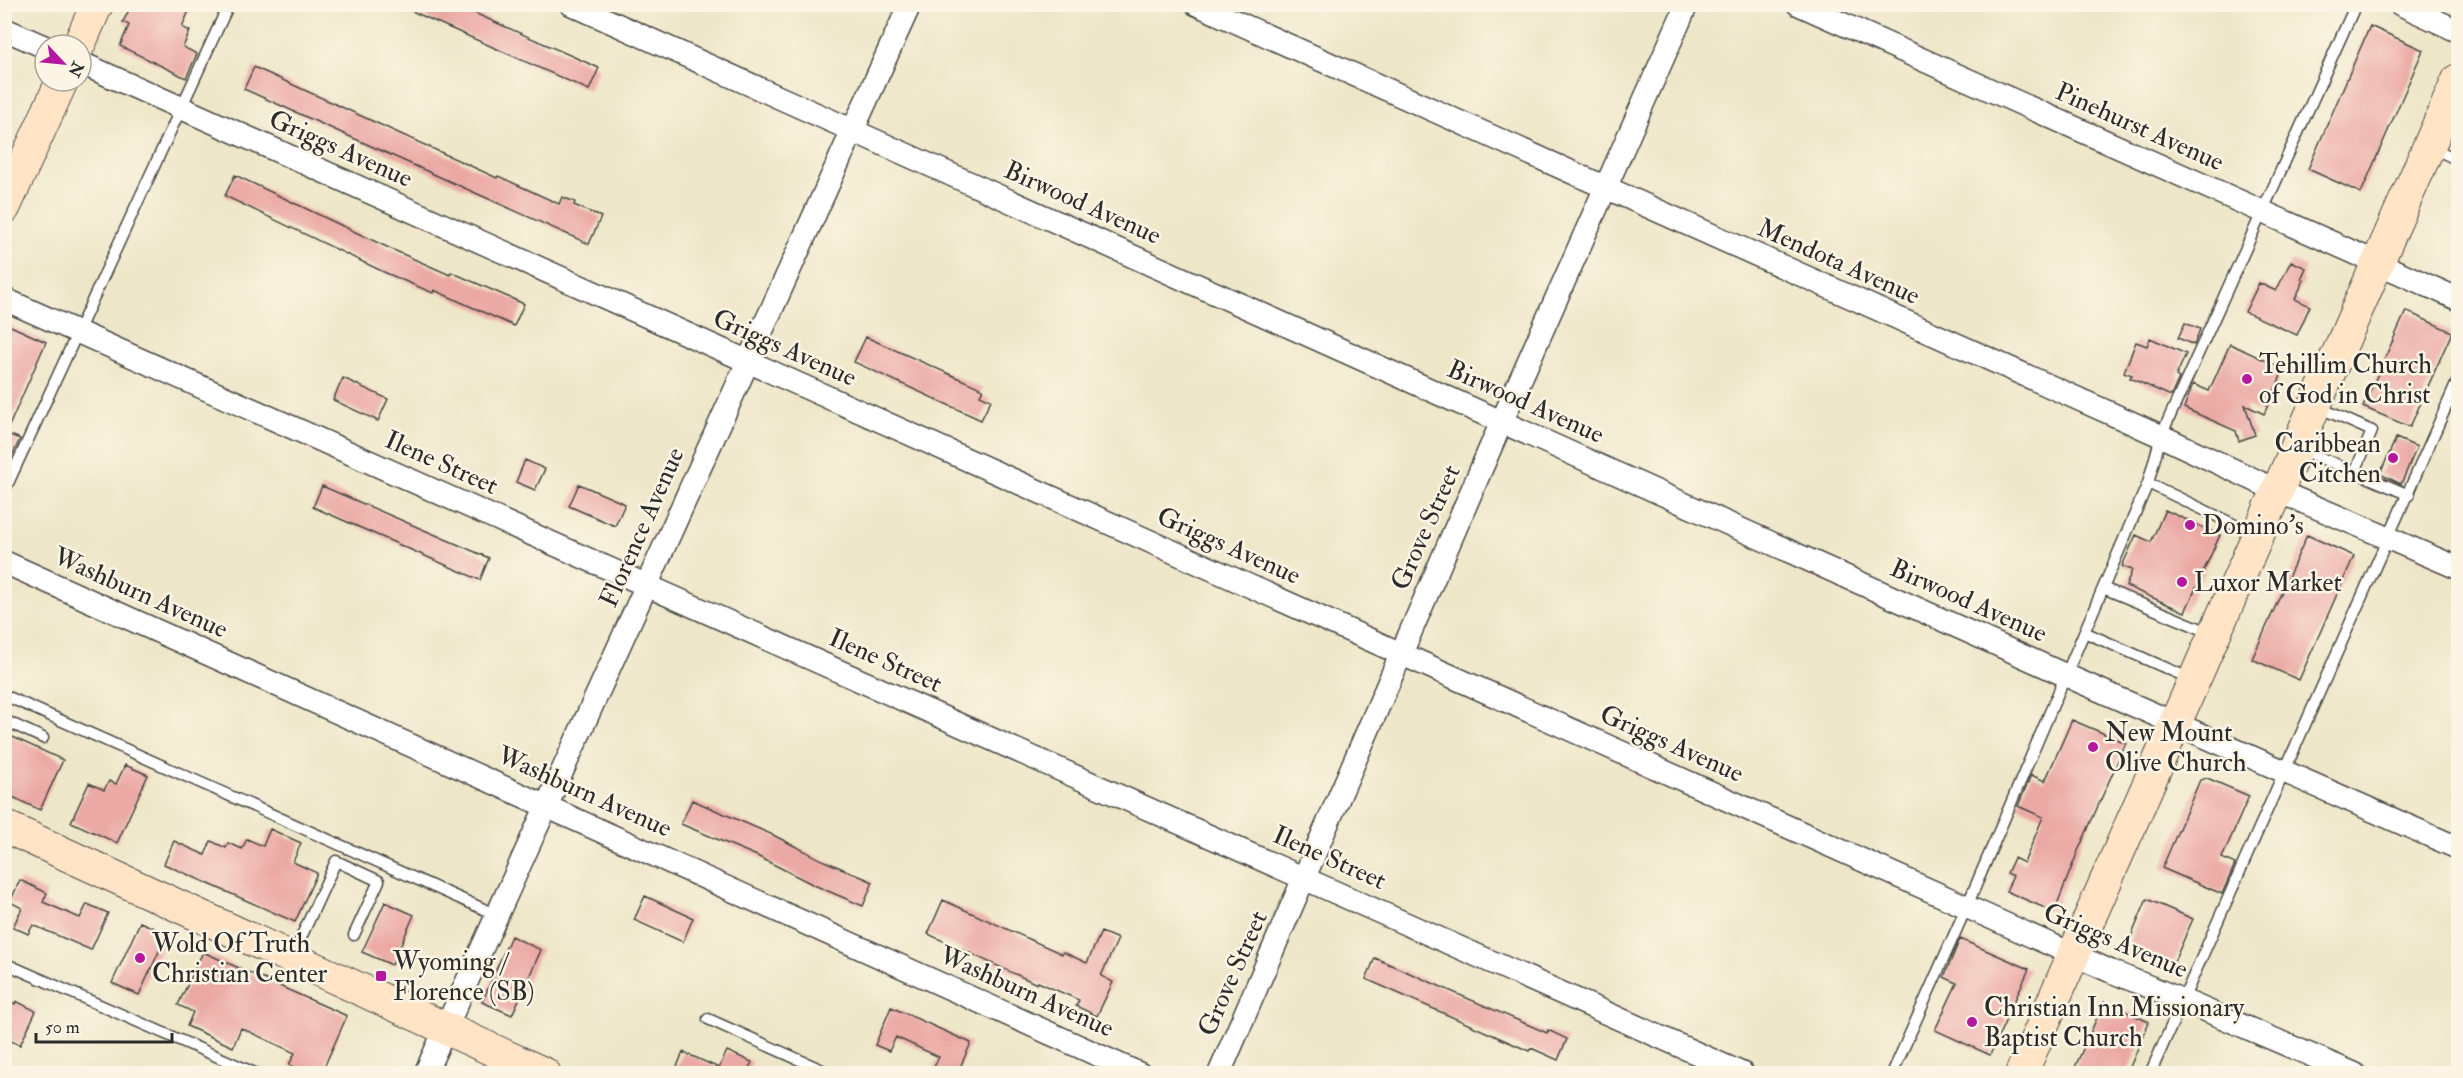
<svg xmlns="http://www.w3.org/2000/svg" width="2463" height="1078" font-family="'IM FELL Double Pica',serif">
<style>
.building{fill:#eba9a5}
.lines{fill:none;stroke-linecap:round;stroke-linejoin:round}
.lane-casing{stroke:#484743;stroke-width:13}
.street-casing{stroke:#484743;stroke-width:25}
.secondary-casing{stroke:#484743;stroke-width:34}
.lane{stroke:#fff;stroke-width:10}
.street{stroke:#fff;stroke-width:22}
.secondary{stroke:#ffe4c6;stroke-width:32}
.poi-dot{fill:#b5179e;stroke:#fcf5e5;stroke-width:2}
.labels{text-anchor:middle;stroke-width:5;stroke-linejoin:round;paint-order:stroke}
.street-label{font-size:26px;fill:#2b2b2b;stroke:#fcf5e5}
.poi-label{font-size:26px;fill:#2b2b2b;stroke:#fcf5e5;text-anchor:start}
</style>
<rect width="100%" height="100%" fill="#fcf5e5"/>
<filter id="ink" filterUnits="userSpaceOnUse"><feTurbulence type="fractalNoise" baseFrequency=".0167" numOctaves="2"/><feDisplacementMap in="SourceGraphic" scale="12" xChannelSelector="R" yChannelSelector="G"/><feConvolveMatrix kernelMatrix="1 2 1 2 8 2 1 2 1" color-interpolation-filters="sRGB"/></filter>
<filter id="wash" filterUnits="userSpaceOnUse"><feTurbulence type="fractalNoise" baseFrequency=".008" numOctaves="4" result="noise"/><feDisplacementMap in="SourceGraphic" scale="24" xChannelSelector="R" yChannelSelector="G"/><feGaussianBlur stdDeviation="1.35" result="paint"/><feColorMatrix in="noise" values="0 0 0 0 0 0 0 0 0 0 0 0 0 0 0 0 0 1.4 0 .05"/><feComposite in="paint" operator="in"/></filter>
<g filter="url(#wash)">
<rect width="100%" height="100%" fill="#eee6c8"/>
<g id="blocks">
<path class="building" d="M 132,4 L 192,4 L 182,27 L 190,31 L 183,47 L 197,54 L 186,78 L 120,46 L 129,25 L 123,22 Z
M 396,4 L 454,4 L 599,68 L 589,90 Z
M 2370,26 L 2423,50 L 2361,193 L 2308,169 Z
M 254,67 L 497,178 L 498,176 L 559,204 L 562,197 L 575,202 L 574,205 L 601,217 L 589,244 L 244,89 Z
M 235,175 L 389,248 L 450,275 L 451,272 L 524,304 L 514,326 L 434,290 L 433,293 L 386,273 L 225,196 Z
M 2291,261 L 2306,268 L 2301,279 L 2304,280 L 2295,299 L 2310,306 L 2297,335 L 2245,312 L 2259,283 L 2276,291 Z
M 2406,311 L 2452,332 L 2410,427 L 2363,407 Z
M 4,323 L 46,342 L 6,433 L 20,439 L 4,473 Z
M 2185,323 L 2200,329 L 2194,345 L 2178,338 Z
M 866,337 L 983,389 L 980,395 L 991,400 L 981,420 L 854,362 Z
M 2150,338 L 2186,354 L 2176,376 L 2179,378 L 2171,396 L 2130,378 L 2132,375 L 2124,372 L 2136,342 L 2147,346 Z
M 2230,344 L 2284,369 L 2264,414 L 2245,405 L 2255,435 L 2239,441 L 2236,431 L 2184,408 L 2193,384 L 2209,391 Z
M 343,378 L 388,399 L 378,421 L 333,400 Z
M 2396,438 L 2417,447 L 2401,484 L 2380,474 Z
M 525,460 L 545,469 L 535,490 L 516,482 Z
M 579,484 L 625,504 L 615,526 L 569,506 Z
M 322,486 L 489,558 L 480,580 L 313,507 Z
M 2165,510 L 2220,535 L 2185,612 L 2126,586 L 2132,570 L 2122,566 L 2136,535 L 2151,542 Z
M 2307,535 L 2354,556 L 2299,680 L 2252,659 Z
M 2072,720 L 2126,743 L 2078,851 L 2054,912 L 2006,891 L 2013,876 L 2007,873 L 2014,858 L 2024,863 L 2043,817 L 2018,806 L 2031,775 L 2045,781 Z
M 4,733 L 63,760 L 40,810 L 4,793 Z
M 125,765 L 148,775 L 117,843 L 71,822 L 89,783 L 104,790 L 109,781 L 116,784 Z
M 2207,778 L 2249,796 L 2222,858 L 2235,864 L 2222,894 L 2162,868 L 2200,780 Z
M 692,800 L 773,835 L 820,859 L 873,882 L 863,906 L 814,885 L 757,856 L 681,824 Z
M 270,829 L 301,843 L 293,862 L 317,873 L 295,922 L 164,864 L 174,841 L 205,855 L 211,841 L 226,848 L 228,843 L 242,849 L 247,839 L 263,846 Z
M 20,880 L 47,893 L 43,902 L 80,918 L 87,904 L 108,913 L 91,950 L 33,925 L 28,934 L 13,927 L 22,908 L 10,902 Z
M 645,896 L 693,918 L 683,942 L 634,920 Z
M 2147,899 L 2193,919 L 2173,964 L 2128,944 Z
M 943,900 L 1062,954 L 1063,952 L 1087,963 L 1101,932 L 1118,939 L 1101,976 L 1113,982 L 1097,1016 L 1076,1006 L 1079,1000 L 1038,982 L 1037,984 L 928,934 Z
M 385,902 L 414,915 L 392,965 L 362,952 Z
M 140,922 L 167,934 L 139,995 L 112,983 Z
M 511,936 L 541,950 L 512,1015 L 482,1002 Z
M 1960,939 L 2029,969 L 1990,1055 L 1935,1030 L 1957,983 L 1944,977 Z
M 203,952 L 347,1016 L 321,1074 L 307,1074 L 289,1065 L 295,1053 L 241,1028 L 233,1047 L 187,1026 L 193,1012 L 178,1005 Z
M 1375,958 L 1547,1033 L 1548,1030 L 1567,1039 L 1558,1060 L 1531,1048 L 1529,1051 L 1366,979 Z
M 4,999 L 15,1004 L 16,1001 L 36,1011 L 20,1045 L 4,1038 Z
M 2104,1002 L 2149,1022 L 2127,1074 L 2072,1074 Z
M 891,1007 L 971,1043 L 957,1074 L 948,1074 L 934,1067 L 939,1057 L 896,1037 L 889,1051 L 875,1045 Z
M 727,1051 L 752,1062 L 746,1074 L 674,1074 L 683,1052 L 719,1068 Z"/>
</g>
</g>
<g filter="url(#ink)">
<use href="#blocks" fill-opacity="0" stroke="#484743" stroke-width="1.5"/>
<g class="lines">
<defs>
<path id="lane" d="M 2431,147 L 2458,160
M 2299,449 L 2355,472 L 2372,431 L 2318,407
M 2355,472 L 2409,495
M 2148,483 L 2256,535
M 4,492 L 229,4
M 2103,588 L 2211,633
M 2084,632 L 2191,679
M 4,695 L 497,915
M 4,720 L 43,738
M 293,955 L 336,861 L 379,881 L 354,935
M 4,963 L 257,1074
M 708,1019 L 831,1074
M 1892,1074 L 1967,906 L 2148,483 L 2161,436 L 2356,4
M 2150,1074 L 2458,380"/>
<path id="street" d="M 571,4 L 2065,675 L 2458,848
M 1196,4 L 2161,436 L 2278,491 L 2458,568
M 1798,4 L 2458,299
M 2400,4 L 2458,31
M 4,29 L 45,47
M 81,63 L 2110,971 L 2182,1000 L 2355,1074
M 4,299 L 1743,1074
M 4,562 L 1140,1074
M 425,1074 L 910,4
M 1219,1074 L 1502,421 L 1687,4"/>
<path id="secondary" d="M 79,45 L 97,4
M 4,208 L 62,81
M 4,826 L 545,1074
M 2021,1074 L 2458,80"/>
</defs>
<use href="#lane" class="lane-casing"/>
<use href="#street" class="street-casing"/>
<use href="#secondary" class="secondary-casing"/>
<use href="#lane" class="lane"/>
<use href="#street" class="street"/>
<use href="#secondary" class="secondary"/>
</g>
</g>
<g class="poi-dot">
<circle cx="2247" cy="379" r="6"/>
<circle cx="2393" cy="458" r="6"/>
<circle cx="2190" cy="525" r="6"/>
<circle cx="2182" cy="582" r="6"/>
<circle cx="2093" cy="747" r="6"/>
<circle cx="140" cy="958" r="6"/>
<rect x="375" y="970" width="12" height="12" rx="3"/>
<circle cx="1972" cy="1022" r="6"/>
</g>
<g class="labels">
<g class="street-label">
<text transform="translate(2140 126) rotate(24)" y="9">Pinehurst Avenue</text>
<text transform="translate(341 148) rotate(24)" y="9">Griggs Avenue</text>
<text transform="translate(1083 202) rotate(24)" y="9">Birwood Avenue</text>
<text transform="translate(1839 261) rotate(24)" y="9">Mendota Avenue</text>
<text transform="translate(785 347) rotate(24)" y="9">Griggs Avenue</text>
<text transform="translate(1526 401) rotate(24)" y="9">Birwood Avenue</text>
<text transform="translate(442 462) rotate(24)" y="9">Ilene Street</text>
<text transform="translate(641 527) rotate(-66)" y="9">Florence Avenue</text>
<text transform="translate(1425 527) rotate(-66)" y="9">Grove Street</text>
<text transform="translate(1229 545) rotate(24)" y="9">Griggs Avenue</text>
<text transform="translate(141 592) rotate(24)" y="9">Washburn Avenue</text>
<text transform="translate(1969 600) rotate(24)" y="9">Birwood Avenue</text>
<text transform="translate(886 660) rotate(24)" y="9">Ilene Street</text>
<text transform="translate(1672 743) rotate(24)" y="9">Griggs Avenue</text>
<text transform="translate(585 791) rotate(24)" y="9">Washburn Avenue</text>
<text transform="translate(1330 857) rotate(24)" y="9">Ilene Street</text>
<text transform="translate(2116 940) rotate(23)" y="9">Griggs Avenue</text>
<text transform="translate(1232 973) rotate(-66)" y="9">Grove Street</text>
<text transform="translate(1027 991) rotate(24)" y="9">Washburn Avenue</text>
</g>
<g class="poi-label">
<text x="2259" y="373">Tehillim Church<tspan x="2259" dy="30">of God in Christ</tspan></text>
<text x="2381" y="452" text-anchor="end">Caribbean<tspan x="2381" dy="30">Citchen</tspan></text>
<text x="2202" y="534">Domino's</text>
<text x="2194" y="591">Luxor Market</text>
<text x="2105" y="741">New Mount<tspan x="2105" dy="30">Olive Church</tspan></text>
<text x="152" y="952">Wold Of Truth<tspan x="152" dy="30">Christian Center</tspan></text>
<text x="393" y="970">Wyoming /<tspan x="393" dy="30">Florence (SB)</tspan></text>
<text x="1984" y="1016">Christian Inn Missionary<tspan x="1984" dy="30">Baptist Church</tspan></text>
</g>
</g>
<rect width="2463" height="1078" fill="none" stroke="#fcf5e5" stroke-width="24"/>
<g transform="translate(63 63) rotate(116)"><circle r="28" fill="#fcf5e5" stroke="#a8a49b" stroke-width="1.5"/>
<path d="M0-4.5L10 22L0 15L-10 22Z" fill="#b5179e"/>
<text y="-9" font-size="16" font-weight="bold" text-anchor="middle" fill="#2b2b2b">N</text>
</g>
<path d="M36 1033v9h136v-9" fill="none" stroke="#2b2b2b" stroke-width="3"/>
<text x="45" y="1033" font-size="18" fill="#2b2b2b" stroke="#fcf5e5" stroke-width="4.5" paint-order="stroke">50 m</text>
</svg>
